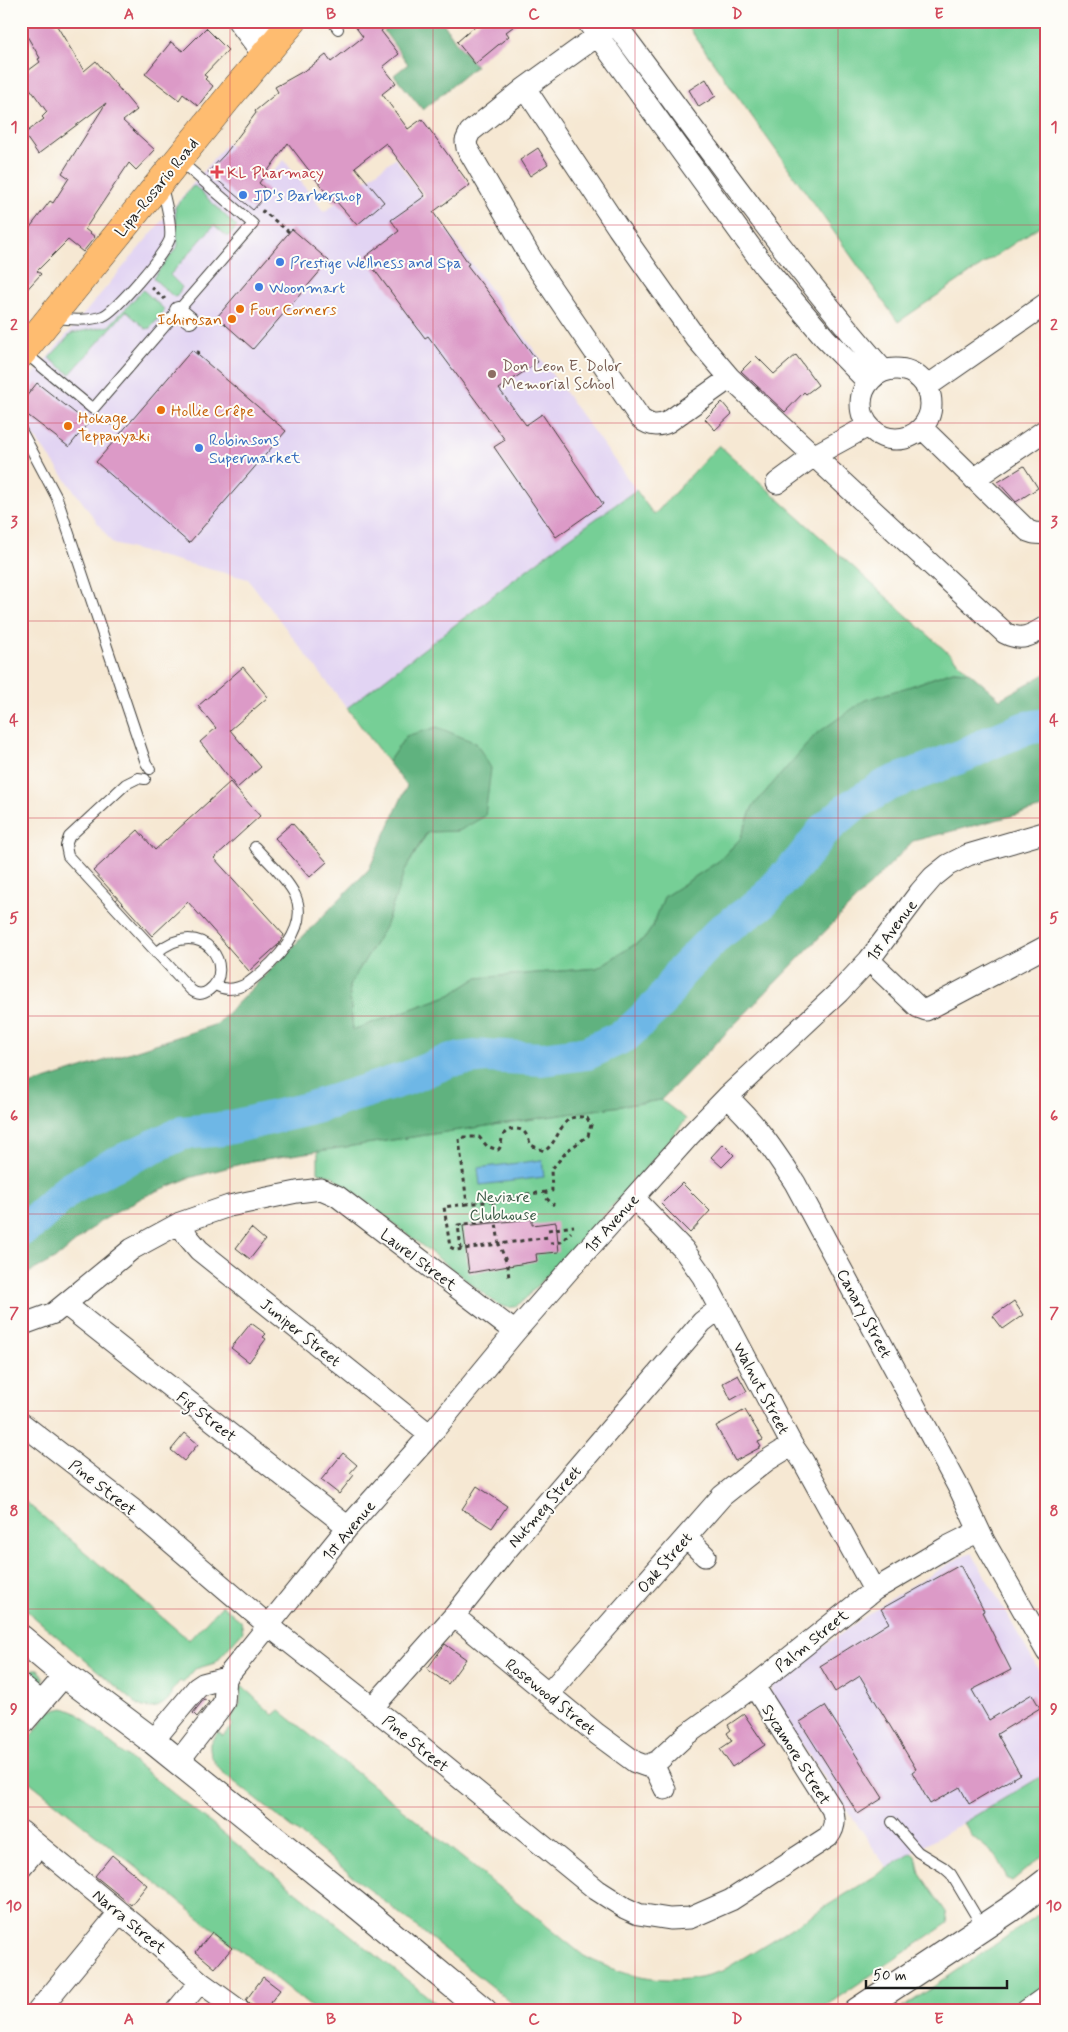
<svg xmlns="http://www.w3.org/2000/svg" width="1068" height="2032" font-family="Mynerve,sans-serif">
<style>
.built{fill:#e2d4f3}
.green{fill:#76cf96;stroke:#497659}
.forest{fill:#60b27f;stroke:#3e674e}
.water{fill:#6eb7e6;stroke:#456a81}
.lines{fill:none;stroke-linecap:round;stroke-linejoin:round}
.river{stroke:#6eb7e6;stroke-width:34}
.building{fill:#dc9ac7}
.service-casing{stroke:#3d3b37;stroke-width:12}
.pedestrian-casing{stroke:#3d3b37;stroke-width:18}
.minor-casing{stroke:#3d3b37;stroke-width:23}
.tertiary-casing{stroke:#3d3b37;stroke-width:28}
.primary-casing{stroke:#3d3b37;stroke-width:29}
.path{stroke:#3d3b37;stroke-width:3;stroke-dasharray:4 4;stroke-linecap:butt}
.service{stroke:#fff;stroke-width:10}
.pedestrian{stroke:#fff;stroke-width:16}
.minor{stroke:#fff;stroke-width:21}
.tertiary{stroke:#fff;stroke-width:26}
.primary{stroke:#febc70;stroke-width:28}
.grid{fill:none;stroke:#d1495b;stroke-width:1;stroke-opacity:0.55}
.health-dot{fill:#e0444e;stroke:#fdfcf7;stroke-width:2}
.shop-dot{fill:#3f7fe0;stroke:#fdfcf7;stroke-width:2}
.food-dot{fill:#e8710a;stroke:#fdfcf7;stroke-width:2}
.education-dot{fill:#8d6e63;stroke:#fdfcf7;stroke-width:2}
.labels{text-anchor:middle;stroke-width:4;stroke-linejoin:round;paint-order:stroke}
.health-label{font-size:16px;fill:#be3a42;stroke:#fdfcf7;text-anchor:start}
.street-label{font-size:16px;fill:#1c1c1c;stroke:#fdfcf7}
.shop-label{font-size:16px;fill:#366cbe;stroke:#fdfcf7;text-anchor:start}
.food-label{font-size:16px;fill:#c56008;stroke:#fdfcf7;text-anchor:start}
.education-label{font-size:16px;fill:#785e54;stroke:#fdfcf7;text-anchor:start}
.park-label{font-size:16px;fill:#3c5b47;stroke:#fdfcf7}
.neatline{fill:none;stroke:#d1495b;stroke-width:2}
.grid-label{font-size:16px;text-anchor:middle;font-weight:bold;fill:#d1495b}
</style>
<rect width="100%" height="100%" fill="#fdfcf7"/>
<filter id="ink" filterUnits="userSpaceOnUse"><feTurbulence type="fractalNoise" baseFrequency=".02" numOctaves="2"/><feDisplacementMap in="SourceGraphic" scale="10" xChannelSelector="R" yChannelSelector="G"/><feConvolveMatrix kernelMatrix="1 2 1 2 8 2 1 2 1" color-interpolation-filters="sRGB"/></filter>
<filter id="wash" filterUnits="userSpaceOnUse"><feTurbulence type="fractalNoise" baseFrequency=".0096" numOctaves="4" result="noise"/><feDisplacementMap in="SourceGraphic" scale="20" xChannelSelector="R" yChannelSelector="G"/><feGaussianBlur stdDeviation="1.12" result="paint"/><feColorMatrix in="noise" values="0 0 0 0 0 0 0 0 0 0 0 0 0 0 0 0 0 1.4 0 .05"/><feComposite in="paint" operator="in"/></filter>
<g filter="url(#wash)">
<rect width="100%" height="100%" fill="#f6e8d3"/>
<path class="built" d="M 227,143 L 269,175 L 284,160 L 324,212 L 395,158 L 636,490 L 551,551 L 347,708 L 248,579 L 113,544 L 21,418 L 21,389 Z
M 972,1553 L 1047,1685 L 1047,1773 L 887,1868 L 792,1730 L 771,1695 L 771,1689 L 777,1679 L 893,1597 L 966,1554 Z"/>
<path class="green" d="M 684,21 L 1047,21 L 1047,221 L 898,322 Z
M 195,186 L 237,227 L 228,237 L 214,225 L 170,275 L 182,287 L 177,296 L 174,297 L 153,278 L 178,246 L 175,207 L 192,187 Z
M 143,290 L 164,309 L 164,312 L 150,328 L 146,329 L 126,311 L 70,374 L 49,358 L 72,333 L 109,326 Z
M 719,445 L 969,672 L 953,671 L 911,686 L 753,806 L 740,839 L 719,861 L 664,897 L 653,926 L 645,938 L 597,968 L 477,978 L 450,995 L 353,1030 L 349,986 L 385,927 L 405,870 L 428,832 L 459,831 L 406,736 L 388,762 L 347,708 L 551,551 L 636,490 L 654,515 Z
M 661,1100 L 686,1119 C 637,1182 580,1241 525,1299 C 515,1308 510,1310 497,1304 L 334,1177 L 318,1172 L 318,1151 Z
M 21,1498 L 189,1640 L 222,1605 L 241,1621 L 243,1631 L 215,1663 L 195,1669 L 183,1683 L 180,1681 L 171,1692 L 173,1694 C 164,1706 152,1712 138,1705 L 21,1606 Z
M 34,1669 L 38,1669 L 43,1676 L 43,1682 L 38,1689 L 24,1676 Z
M 242,1686 L 273,1715 L 279,1710 L 584,1956 C 631,1980 671,1988 722,1971 L 912,1853 L 916,1856 L 920,1874 L 946,1912 L 948,1923 L 818,2011 L 522,2011 L 222,1772 C 215,1764 209,1755 210,1743 L 218,1732 L 223,1736 L 233,1725 L 229,1721 L 240,1705 L 241,1689 Z
M 64,1708 L 79,1714 L 105,1739 L 446,2011 L 316,2011 L 21,1775 L 21,1745 L 36,1730 L 50,1711 Z
M 1047,1773 L 1047,1852 L 1012,1881 L 1008,1879 L 995,1855 L 972,1836 L 963,1823 Z
M 1047,1909 L 1047,1985 L 1010,2011 L 898,2011 Z"/>
<path class="forest" d="M 393,21 L 442,21 L 455,41 L 476,66 L 423,110 L 394,75 L 408,64 L 384,31 L 394,23 Z
M 953,671 L 969,672 L 1000,699 L 1047,673 L 1047,807 L 913,841 L 661,1100 L 252,1161 L 189,1178 L 143,1197 L 98,1223 L 58,1257 L 21,1277 L 21,1091 L 26,1086 L 217,1024 L 369,869 L 407,786 L 388,762 L 406,736 L 437,727 L 476,743 L 491,768 L 485,816 L 459,831 L 427,832 L 405,870 L 385,927 L 349,986 L 353,1030 L 450,995 L 477,978 L 597,968 L 645,938 L 653,926 L 664,897 L 719,861 L 740,839 L 753,806 L 816,734 L 865,700 L 911,686 Z"/>
<path class="water" d="M 542,1160 L 544,1177 L 480,1185 L 478,1168 Z"/>
<g class="lines">
<path class="river" d="M 21,1230 L 32,1223 L 68,1190 L 107,1168 L 182,1133 L 223,1129 L 308,1109 L 405,1079 L 451,1060 L 486,1056 L 542,1059 L 587,1053 L 626,1035 L 661,1002 L 679,974 L 719,933 L 760,904 L 801,860 L 824,830 L 852,806 L 887,785 L 965,755 L 989,743 L 1026,728 L 1047,725"/>
</g>
<g id="blocks">
<path class="building" d="M 21,21 L 54,21 L 84,71 L 96,61 L 137,110 L 123,121 L 155,150 L 136,170 L 129,163 L 85,229 L 95,237 L 83,252 L 68,240 L 37,271 L 41,274 L 21,296 L 21,224 L 28,230 L 50,201 L 53,203 L 69,178 L 62,173 L 106,103 L 38,154 L 24,134 L 44,119 L 42,117 L 47,112 L 21,76 L 40,62 L 38,59 L 40,58 L 21,26 Z
M 351,21 L 393,21 L 381,31 L 399,54 L 383,67 L 396,83 L 382,94 L 408,129 L 422,119 L 470,185 L 433,212 L 469,264 L 467,265 L 491,296 L 538,362 L 499,389 L 526,425 L 542,414 L 603,504 L 556,537 L 494,447 L 505,440 L 428,336 L 425,338 L 365,257 L 399,231 L 391,220 L 425,196 L 386,143 L 355,167 L 384,202 L 357,225 L 336,201 L 334,203 L 288,143 L 259,183 L 269,192 L 253,210 L 208,172 L 225,154 L 256,113 L 255,111 L 278,92 L 275,87 L 309,68 L 326,55 L 331,62 L 363,37 Z
M 481,21 L 521,21 L 506,32 L 509,36 L 475,64 L 457,42 Z
M 206,28 L 228,50 L 204,75 L 207,77 L 205,79 L 213,86 L 198,106 L 183,94 L 179,100 L 145,74 L 171,42 L 183,51 Z
M 706,79 L 716,96 L 699,107 L 689,90 Z
M 538,148 L 548,164 L 530,176 L 520,160 Z
M 292,229 L 329,261 L 253,349 L 217,317 Z
M 192,350 L 286,431 L 189,543 L 96,462 Z
M 796,355 L 818,385 L 806,394 L 804,392 L 785,412 L 741,371 L 756,356 L 774,374 Z
M 37,383 L 88,423 L 69,447 L 21,410 L 21,403 Z
M 722,402 L 732,414 L 715,430 L 705,419 Z
M 1024,466 L 1038,488 L 1016,502 L 998,482 Z
M 243,667 L 268,697 L 230,730 L 261,767 L 237,788 L 200,742 L 216,728 L 198,706 Z
M 230,782 L 260,816 L 214,858 L 284,935 L 279,944 L 249,971 L 188,902 L 152,936 L 93,871 L 138,830 L 155,850 Z
M 292,823 L 327,862 L 310,877 L 275,838 Z
M 723,1144 L 734,1155 L 722,1167 L 711,1157 Z
M 682,1183 L 710,1211 L 690,1233 L 661,1204 Z
M 532,1219 L 532,1225 L 556,1222 L 559,1252 L 536,1254 L 537,1261 L 469,1273 L 463,1226 Z
M 251,1228 L 265,1240 L 250,1259 L 236,1248 Z
M 1014,1301 L 1023,1315 L 1003,1329 L 993,1316 Z
M 251,1323 L 266,1334 L 263,1337 L 266,1339 L 249,1362 L 231,1348 Z
M 738,1375 L 747,1391 L 731,1400 L 723,1383 Z
M 745,1410 L 763,1440 L 758,1442 L 761,1447 L 735,1461 L 716,1426 Z
M 185,1433 L 198,1444 L 184,1461 L 171,1450 Z
M 343,1453 L 357,1465 L 350,1473 L 354,1475 L 339,1494 L 321,1480 Z
M 477,1486 L 507,1506 L 492,1528 L 462,1509 Z
M 960,1565 L 984,1611 L 982,1612 L 1011,1670 L 972,1690 L 989,1720 L 1032,1694 L 1040,1708 L 997,1734 L 1020,1774 L 969,1804 L 960,1787 L 930,1804 L 912,1772 L 916,1769 L 860,1676 L 835,1692 L 820,1666 L 889,1623 L 881,1609 Z
M 445,1644 L 466,1659 L 448,1684 L 427,1669 Z
M 204,1699 L 209,1702 L 197,1717 L 193,1713 Z
M 825,1706 L 883,1798 L 858,1814 L 800,1722 Z
M 744,1714 L 765,1745 L 732,1767 L 720,1749 L 732,1741 L 727,1733 L 731,1730 L 728,1725 Z
M 112,1855 L 147,1885 L 131,1905 L 95,1876 Z
M 212,1932 L 232,1948 L 215,1968 L 196,1952 Z
M 263,1977 L 280,1990 L 264,2011 L 257,2011 L 246,2000 Z"/>
</g>
</g>
<g filter="url(#ink)">
<use href="#blocks" fill-opacity="0" stroke="#3d3b37" stroke-width="1"/>
<g class="lines">
<defs>
<path id="service" d="M 332,21 L 338,29
M 53,318 C 69,319 88,322 103,316 C 115,312 168,250 170,238 C 172,222 165,202 162,185
M 24,352 L 93,409 L 253,224 L 180,161
M 21,430 L 57,498 L 146,763 L 150,769
M 145,779 L 138,778 L 126,784 L 69,837 L 66,846 L 68,856 L 191,990 C 197,995 203,995 209,990 C 237,970 204,913 156,953
M 216,985 C 226,992 237,989 248,983 C 273,964 311,929 295,895 C 286,877 268,862 255,847
M 892,1822 L 918,1852 L 943,1867 L 951,1874 L 982,1926"/>
<path id="pedestrian" d="M 178,310 L 190,320"/>
<path id="minor" d="M 238,21 L 264,56
M 260,21 L 275,43
M 587,21 L 765,267 L 825,338 L 868,382
M 613,21 C 702,139 786,260 884,371
M 615,23 L 525,88 L 470,132 L 466,141 L 467,148 L 534,263 L 640,418 C 649,426 657,427 668,422 L 730,378
M 525,88 L 618,228 L 695,337 L 730,378 L 1005,633 C 1022,642 1032,635 1047,626
M861 404a35 35 0 1 1 70 0a35 35 0 1 1-70 0Z
M 926,387 L 1047,303
M 922,428 L 1028,531 L 1034,533 L 1047,534
M 974,479 L 1047,429
M 777,483 L 815,455 L 868,426
M 869,960 L 918,1007 L 926,1010 L 1047,946
M 727,1097 C 755,1122 775,1152 795,1183 L 961,1492 L 984,1541 L 1047,1652
M 634,1198 L 684,1250 L 703,1277 L 792,1445 L 803,1461 L 874,1590
M 180,1223 L 188,1237 L 199,1250 L 430,1435
M 66,1305 L 348,1527
M 21,1325 L 54,1313 L 132,1249 L 180,1223 L 229,1206 L 297,1192 L 321,1189 L 337,1196 L 515,1332
M 21,1423 L 131,1508 L 269,1626 L 406,1734 L 597,1890 L 625,1908 L 638,1914 L 670,1919 L 690,1918 L 731,1900 L 828,1837 C 835,1828 836,1820 832,1809 L 754,1686
M 686,1537 L 705,1556
M 454,1616 L 597,1734 L 635,1762 L 646,1766 L 658,1761 L 686,1735 L 754,1686 L 874,1590 L 947,1547 L 979,1531
M 226,1678 L 348,1527 L 430,1435 L 515,1332 L 569,1270 L 689,1136 L 727,1097 L 839,992 L 869,960 L 920,892 L 933,877 L 948,865 L 968,855 L 1047,832
M 21,1685 L 41,1702
M 548,1694 L 722,1496 L 766,1461 L 792,1445
M 372,1708 L 454,1616 L 504,1553 L 702,1322 L 720,1308
M 21,1726 L 65,1675
M 153,1741 L 197,1688 L 203,1684 L 226,1678
M 178,1762 L 220,1708 L 224,1702 L 226,1678
M 653,1764 L 665,1789
M 21,1831 L 141,1930 L 200,1982 L 240,2011
M 21,1867 L 39,1846
M 38,2011 L 119,1913
M 176,2011 L 200,1982
M 1026,2011 L 1047,1996"/>
<path id="tertiary" d="M 21,1638 L 65,1675 L 153,1741 L 359,1907 L 484,2011
M 857,2011 L 1009,1910 L 1047,1881"/>
<path id="primary" d="M 21,354 L 233,92 L 293,21"/>
</defs>
<use href="#service" class="service-casing"/>
<use href="#pedestrian" class="pedestrian-casing"/>
<use href="#minor" class="minor-casing"/>
<use href="#tertiary" class="tertiary-casing"/>
<use href="#primary" class="primary-casing"/>
<path class="path" d="M 262,213 L 263,211 L 289,232
M 151,287 L 165,299
M 221,323 L 222,322
M 197,354 L 199,351
M 103,417 L 121,432
M 546,1192 L 511,1196 L 511,1199 L 467,1204 L 459,1139 L 464,1137 L 479,1137 L 487,1146 L 498,1150 C 503,1145 500,1140 504,1134 C 507,1129 517,1127 523,1131 C 527,1134 529,1141 531,1145 L 544,1151 C 561,1142 559,1110 587,1118 L 591,1125 L 588,1136 L 568,1150 L 551,1170 L 552,1191 L 546,1192 L 546,1198 L 554,1205
M 493,1201 L 499,1244 L 549,1237
M 467,1204 L 444,1207 L 450,1247 L 456,1250 L 499,1244 L 508,1266 L 509,1280
M 548,1230 L 574,1226
M 550,1243 L 561,1242 L 571,1232
M 461,1249 L 458,1225 L 496,1220"/>
<use href="#service" class="service"/>
<use href="#pedestrian" class="pedestrian"/>
<use href="#minor" class="minor"/>
<use href="#tertiary" class="tertiary"/>
<use href="#primary" class="primary"/>
</g>
</g>
<path class="grid" d="M 230,21 L 230,2011M 433,21 L 433,2011M 635,21 L 635,2011M 838,21 L 838,2011M 21,225 L 1047,225M 21,423 L 1047,423M 21,621 L 1047,621M 21,818 L 1047,818M 21,1016 L 1047,1016M 21,1214 L 1047,1214M 21,1411 L 1047,1411M 21,1609 L 1047,1609M 21,1807 L 1047,1807"/>
<path class="health-dot" d="M214.5 164.5h5v5h5v5h-5v5h-5v-5h-5v-5h5z"/>
<g class="shop-dot">
<circle cx="243" cy="195" r="5"/>
<circle cx="280" cy="262" r="5"/>
<circle cx="259" cy="287" r="5"/>
<circle cx="199" cy="448" r="5"/>
</g>
<g class="food-dot">
<circle cx="240" cy="309" r="5"/>
<circle cx="232" cy="319" r="5"/>
<circle cx="161" cy="410" r="5"/>
<circle cx="68" cy="426" r="5"/>
</g>
<circle class="education-dot" cx="492" cy="374" r="5"/>
<g class="labels">
<g class="health-label">
<text x="227" y="178">KL Pharmacy</text>
</g>
<g class="street-label">
<text transform="translate(156 187) rotate(-51)" y="6">Lipa-Rosario Road</text>
<text transform="translate(891 930) rotate(-53)" y="6">1st Avenue</text>
<text transform="translate(611 1223) rotate(-48)" y="6">1st Avenue</text>
<text transform="translate(419 1259) rotate(37)" y="6">Laurel Street</text>
<text transform="translate(865 1313) rotate(62)" y="6">Canary Street</text>
<text transform="translate(301 1332) rotate(39)" y="6">Juniper Street</text>
<text transform="translate(762 1388) rotate(62)" y="6">Walnut Street</text>
<text transform="translate(207 1416) rotate(38)" y="6">Fig Street</text>
<text transform="translate(103 1487) rotate(38)" y="6">Pine Street</text>
<text transform="translate(544 1506) rotate(-49)" y="6">Nutmeg Street</text>
<text transform="translate(348 1530) rotate(-50)" y="6">1st Avenue</text>
<text transform="translate(664 1562) rotate(-49)" y="6">Oak Street</text>
<text transform="translate(811 1640) rotate(-39)" y="6">Palm Street</text>
<text transform="translate(551 1696) rotate(39)" y="6">Rosewood Street</text>
<text transform="translate(416 1743) rotate(39)" y="6">Pine Street</text>
<text transform="translate(797 1754) rotate(58)" y="6">Sycamore Street</text>
<text transform="translate(130 1921) rotate(40)" y="6">Narra Street</text>
</g>
<g class="shop-label">
<text x="253" y="201">JD's Barbershop</text>
<text x="290" y="268">Prestige Wellness and Spa</text>
<text x="269" y="293">Woonmart</text>
<text x="209" y="445">Robinsons<tspan x="209" dy="18">Supermarket</tspan></text>
</g>
<g class="food-label">
<text x="250" y="315">Four Corners</text>
<text x="222" y="325" text-anchor="end">Ichirosan</text>
<text x="171" y="416">Hollie Crêpe</text>
<text x="78" y="423">Hokage<tspan x="78" dy="18">Teppanyaki</tspan></text>
</g>
<g class="education-label">
<text x="502" y="371">Don Leon E. Dolor<tspan x="502" dy="18">Memorial School</tspan></text>
</g>
<g class="park-label">
<text x="503" y="1202">Neviare<tspan x="503" dy="18">Clubhouse</tspan></text>
</g>
</g>
<rect width="1068" height="2032" fill="none" stroke="#fdfcf7" stroke-width="55"/>
<path d="M866 1980v8h141v-8" fill="none" stroke="#1c1c1c" stroke-width="2.5"/>
<text x="873" y="1980" font-size="15" fill="#1c1c1c" stroke="#fdfcf7" stroke-width="4" paint-order="stroke">50 m</text>
<rect x="28" y="28" width="1012" height="1976" class="neatline"/>
<g class="grid-label">
<text x="129" y="19">A</text>
<text x="331" y="19">B</text>
<text x="534" y="19">C</text>
<text x="737" y="19">D</text>
<text x="939" y="19">E</text>
<text x="14" y="132">1</text>
<text x="1054" y="132">1</text>
<text x="14" y="330">2</text>
<text x="1054" y="330">2</text>
<text x="14" y="527">3</text>
<text x="1054" y="527">3</text>
<text x="14" y="725">4</text>
<text x="1054" y="725">4</text>
<text x="14" y="923">5</text>
<text x="1054" y="923">5</text>
<text x="14" y="1121">6</text>
<text x="1054" y="1121">6</text>
<text x="14" y="1318">7</text>
<text x="1054" y="1318">7</text>
<text x="14" y="1516">8</text>
<text x="1054" y="1516">8</text>
<text x="14" y="1714">9</text>
<text x="1054" y="1714">9</text>
<text x="14" y="1911">10</text>
<text x="1054" y="1911">10</text>
<text x="129" y="2024">A</text>
<text x="331" y="2024">B</text>
<text x="534" y="2024">C</text>
<text x="737" y="2024">D</text>
<text x="939" y="2024">E</text>
</g>
</svg>
